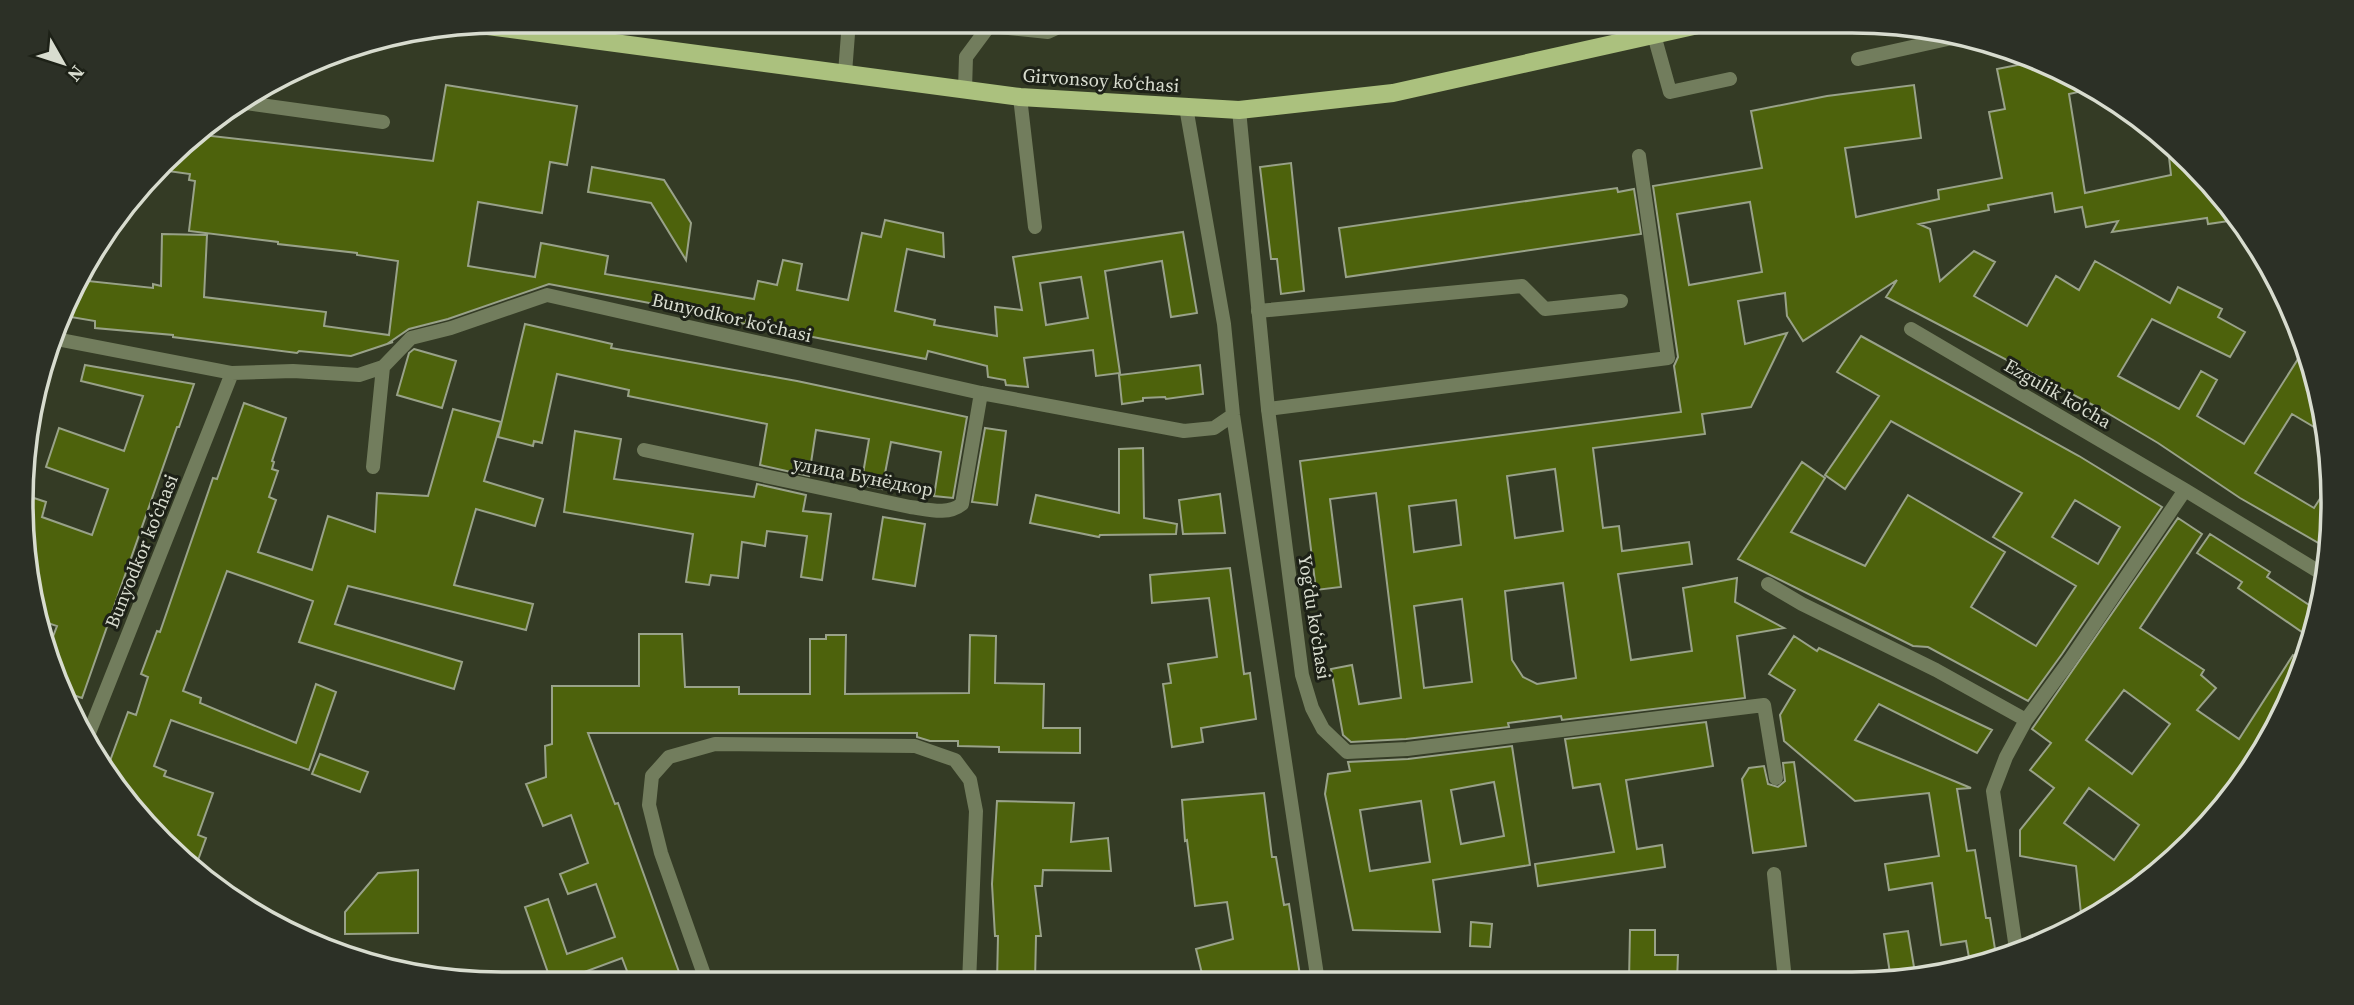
<svg xmlns="http://www.w3.org/2000/svg" width="2354" height="1005" font-family="'Source Serif 4',serif">
<style>
.building{fill:#4d620c;stroke:#99a289;stroke-width:2;fill-rule:evenodd}
.lines{fill:none;stroke-linecap:round;stroke-linejoin:round}
.lane{stroke:#727d5d;stroke-width:14}
.street{stroke:#727d5d;stroke-width:14}
.primary{stroke:#abc17e;stroke-width:18}
.labels{text-anchor:middle;stroke-width:6;stroke-linejoin:round;paint-order:stroke}
.street-label{font-size:19px;fill:#d8dccf;stroke:#1d2117}
.rim{fill:none;stroke:#d8dccf;stroke-width:3.5}
</style>
<rect width="100%" height="100%" fill="#343b25"/>
<path class="building" d="M 2038,61 L 2096,88 L 2069,94 L 2085,193 L 2171,175 L 2167,139 L 2225,201 L 2229,221 L 2208,224 L 2207,218 L 2112,232 L 2118,221 L 2086,227 L 2082,207 L 2055,212 L 2052,193 L 1988,205 L 1989,210 L 1919,224 L 1930,229 L 1940,281 L 1974,251 L 1995,262 L 1974,296 L 2027,326 L 2056,276 L 2079,290 L 2095,261 L 2170,303 L 2178,287 L 2222,309 L 2218,317 L 2245,332 L 2230,357 L 2152,319 L 2118,376 L 2179,409 L 2201,371 L 2217,380 L 2197,416 L 2244,444 L 2305,348 L 2316,376 L 2307,390 L 2320,397 L 2326,434 L 2292,414 L 2255,473 L 2314,508 L 2332,480 L 2329,549 L 2240,498 L 2158,443 L 2099,408 L 1886,297 L 1897,280 L 1803,341 L 1787,316 L 1785,293 L 1738,301 L 1745,344 L 1787,333 L 1751,407 L 1702,414 L 1705,434 L 1593,448 L 1603,528 L 1619,526 L 1622,551 L 1689,542 L 1692,564 L 1618,574 L 1631,660 L 1692,651 L 1683,588 L 1737,578 L 1735,602 L 1784,628 L 1737,636 L 1745,698 L 1562,720 L 1561,716 L 1508,723 L 1509,727 L 1406,739 L 1351,742 L 1343,735 L 1331,669 L 1352,665 L 1359,704 L 1401,698 L 1376,493 L 1330,499 L 1341,587 L 1316,590 L 1300,461 L 1681,412 L 1674,366 L 1678,357 L 1653,186 L 1762,168 L 1751,111 L 1827,96 L 1914,85 L 1921,138 L 1845,148 L 1856,217 L 1939,199 L 1938,190 L 2002,178 L 1989,112 L 2005,109 L 1997,69 ZM 1750,202 L 1762,272 L 1689,285 L 1677,214 ZM 1555,469 L 1563,531 L 1515,538 L 1507,476 ZM 1456,500 L 1461,545 L 1414,552 L 1409,506 ZM 1563,583 L 1576,678 L 1537,684 L 1523,677 L 1512,660 L 1505,591 ZM 1462,599 L 1472,682 L 1424,688 L 1414,606 Z
M 446,85 L 577,106 L 567,165 L 550,162 L 542,213 L 478,202 L 468,266 L 535,277 L 541,243 L 608,256 L 605,274 L 754,299 L 758,281 L 777,285 L 783,260 L 802,264 L 797,290 L 848,300 L 862,233 L 881,237 L 885,220 L 943,233 L 944,257 L 907,249 L 895,311 L 935,320 L 934,325 L 997,336 L 995,307 L 1022,310 L 1013,257 L 1183,232 L 1197,313 L 1171,317 L 1162,261 L 1105,271 L 1120,373 L 1096,376 L 1093,350 L 1024,358 L 1028,387 L 1006,385 L 1005,380 L 988,377 L 987,366 L 928,351 L 926,359 L 787,332 L 788,329 L 746,320 L 746,324 L 675,312 L 676,308 L 549,284 L 448,319 L 409,329 L 390,342 L 393,342 L 351,356 L 299,351 L 297,353 L 173,337 L 173,335 L 95,328 L 95,321 L 65,316 L 79,280 L 153,288 L 153,284 L 161,286 L 162,234 L 207,235 L 204,297 L 326,312 L 324,326 L 389,335 L 398,261 L 357,255 L 357,253 L 278,244 L 278,242 L 189,231 L 195,181 L 189,180 L 190,174 L 161,170 L 185,140 L 194,134 L 433,161 ZM 1081,277 L 1088,318 L 1046,325 L 1040,283 Z
M 1291,163 L 1304,291 L 1281,294 L 1277,259 L 1271,259 L 1260,167 Z
M 592,167 L 664,180 L 691,223 L 686,260 L 651,203 L 588,192 Z
M 1617,188 L 1618,192 L 1634,189 L 1641,234 L 1346,277 L 1339,228 Z
M 525,324 L 612,344 L 611,348 L 797,381 L 967,417 L 953,498 L 934,496 L 941,452 L 891,442 L 882,489 L 861,485 L 869,439 L 816,430 L 809,476 L 760,465 L 767,424 L 628,396 L 629,390 L 557,374 L 542,443 L 534,441 L 533,446 L 498,437 Z
M 1861,336 L 2079,456 L 2162,507 L 2062,654 L 2028,701 L 1928,647 L 1913,646 L 1738,559 L 1802,462 L 1825,478 L 1791,532 L 1865,566 L 1908,495 L 2005,552 L 1971,607 L 2036,646 L 2076,586 L 1993,537 L 2022,493 L 1891,421 L 1845,489 L 1825,475 L 1879,396 L 1837,372 ZM 2075,500 L 2120,527 L 2098,564 L 2052,537 Z
M 414,349 L 456,361 L 442,408 L 397,395 L 409,353 Z
M 85,365 L 194,384 L 179,427 L 177,427 L 82,698 L 67,693 L 49,647 L 57,626 L 39,620 L 30,596 L 21,502 L 22,494 L 46,502 L 42,517 L 92,535 L 108,489 L 46,467 L 59,428 L 124,451 L 143,396 L 81,381 Z
M 1200,365 L 1203,394 L 1166,399 L 1165,397 L 1143,398 L 1143,401 L 1122,404 L 1119,375 Z
M 244,403 L 286,418 L 272,461 L 274,462 L 272,469 L 278,471 L 269,497 L 276,500 L 258,552 L 312,570 L 328,516 L 375,532 L 377,493 L 428,496 L 453,409 L 501,422 L 484,481 L 543,499 L 535,526 L 476,509 L 454,585 L 533,604 L 526,630 L 348,586 L 335,624 L 462,662 L 454,689 L 299,642 L 313,601 L 227,571 L 183,691 L 201,698 L 200,703 L 296,743 L 316,684 L 336,692 L 309,770 L 171,720 L 154,766 L 166,771 L 164,776 L 213,793 L 198,835 L 206,838 L 194,871 L 185,865 L 107,769 L 128,712 L 136,715 L 148,677 L 141,674 L 157,631 L 160,632 L 213,478 L 217,479 Z
M 985,428 L 1006,431 L 997,505 L 972,502 Z
M 575,431 L 621,439 L 614,479 L 754,497 L 757,484 L 806,495 L 803,511 L 831,514 L 822,580 L 801,577 L 807,536 L 767,531 L 765,546 L 742,542 L 738,578 L 711,575 L 709,585 L 686,582 L 693,534 L 564,512 Z
M 1143,448 L 1144,518 L 1177,524 L 1176,534 L 1100,535 L 1099,537 L 1030,523 L 1036,495 L 1119,513 L 1119,449 Z
M 1220,494 L 1225,533 L 1183,534 L 1179,500 Z
M 883,517 L 925,524 L 915,586 L 873,579 Z
M 2178,518 L 2202,534 L 2140,628 L 2204,670 L 2201,675 L 2216,688 L 2197,710 L 2239,739 L 2293,655 L 2305,662 L 2252,770 L 2169,865 L 2082,923 L 2076,866 L 2020,856 L 2020,830 L 2054,788 L 2030,770 L 2051,743 L 2032,729 ZM 2124,690 L 2170,724 L 2132,774 L 2086,740 ZM 2089,788 L 2139,825 L 2114,860 L 2064,823 Z
M 2210,534 L 2270,572 L 2267,577 L 2318,611 L 2312,639 L 2238,588 L 2242,582 L 2197,553 Z
M 1230,568 L 1244,674 L 1250,673 L 1256,719 L 1201,728 L 1203,742 L 1172,747 L 1163,684 L 1171,683 L 1168,664 L 1217,657 L 1209,598 L 1152,603 L 1150,575 Z
M 639,634 L 682,634 L 685,687 L 739,687 L 739,694 L 810,694 L 810,639 L 826,639 L 826,635 L 846,635 L 845,694 L 969,693 L 970,635 L 996,636 L 995,683 L 1044,684 L 1043,728 L 1080,728 L 1080,753 L 999,752 L 999,747 L 958,746 L 958,741 L 930,741 L 917,737 L 917,733 L 588,733 L 615,804 L 618,803 L 683,983 L 632,984 L 622,958 L 552,984 L 525,907 L 548,899 L 567,954 L 615,937 L 596,884 L 568,894 L 560,874 L 588,863 L 571,815 L 543,826 L 526,784 L 546,777 L 545,746 L 552,744 L 552,686 L 639,686 Z
M 1794,636 L 1817,651 L 1819,648 L 1992,730 L 1977,753 L 1879,704 L 1855,740 L 1971,788 L 1957,789 L 1967,851 L 1975,850 L 1986,918 L 1990,918 L 1996,955 L 1970,963 L 1966,941 L 1941,945 L 1932,883 L 1889,890 L 1885,864 L 1939,856 L 1929,793 L 1855,801 L 1784,741 L 1780,715 L 1795,690 L 1769,674 Z
M 1706,722 L 1713,766 L 1626,780 L 1637,849 L 1662,845 L 1665,867 L 1538,886 L 1535,864 L 1614,852 L 1600,784 L 1573,788 L 1565,739 Z
M 1512,746 L 1530,865 L 1433,880 L 1440,932 L 1353,930 L 1325,794 L 1328,774 L 1350,771 L 1348,762 L 1408,759 ZM 1494,782 L 1504,836 L 1461,844 L 1451,790 ZM 1421,801 L 1430,862 L 1370,871 L 1360,810 Z
M 320,754 L 368,772 L 360,792 L 312,774 Z
M 1794,762 L 1806,846 L 1753,853 L 1742,779 L 1749,768 L 1764,766 L 1768,784 L 1778,787 L 1785,781 L 1783,763 Z
M 1264,793 L 1272,857 L 1276,857 L 1284,905 L 1289,904 L 1301,982 L 1204,982 L 1196,949 L 1233,939 L 1227,902 L 1195,906 L 1187,840 L 1185,841 L 1182,800 Z
M 997,801 L 1074,803 L 1071,842 L 1108,838 L 1111,871 L 1043,870 L 1042,886 L 1035,886 L 1041,936 L 1036,936 L 1035,982 L 997,983 L 998,936 L 995,936 L 992,884 Z
M 418,870 L 418,933 L 345,934 L 345,912 L 378,873 Z
M 1471,922 L 1492,924 L 1490,947 L 1470,946 Z
M 1630,930 L 1655,930 L 1655,955 L 1678,955 L 1677,981 L 1629,981 Z
M 1908,931 L 1916,979 L 1891,980 L 1884,934 Z"/>
<g class="lines">
<path class="lane" d="M 1654,35 L 1670,92 L 1730,79
M 1858,59 L 1952,38
M 845,73 L 849,21
M 1020,97 L 1035,227
M 239,102 L 383,122
M 1258,311 L 1522,286 L 1545,309 L 1621,301
M 1268,409 L 1668,358 L 1639,156"/>
<path class="street" d="M 965,90 L 966,57 L 989,26 L 1048,32 L 1072,21
M 1186,107 L 1224,324 L 1233,415 L 1318,982
M 1239,110 L 1268,409 L 1302,675 L 1312,708 L 1323,729 L 1347,752 L 1407,749 L 1764,705 L 1776,778
M 1911,329 L 2185,490 L 2326,576
M 56,339 L 232,373 L 293,371 L 359,375 L 383,367 L 411,338 L 451,328 L 547,295 L 981,393 L 1184,431 L 1214,428 L 1233,415
M 644,450 L 910,507 C 927,509 947,516 962,504 L 981,393
M 373,467 L 383,367
M 1768,584 L 1802,604 L 1936,670 L 2026,720
M 85,743 L 232,373
M 1774,874 L 1785,980
M 2016,949 L 1993,791 L 2006,757 L 2026,720 L 2070,660 L 2185,490
M 707,983 L 661,853 L 649,805 L 652,776 L 669,757 L 715,744 L 915,746 L 955,760 L 970,780 L 976,811 L 969,983"/>
<path class="primary" d="M 480,25 L 1020,97 L 1239,110 L 1393,93 L 1716,21"/>
</g>
<g class="labels">
<g class="street-label">
<text transform="translate(1101 80) rotate(4)" y="7">Girvonsoy koʻchasi</text>
<text transform="translate(732 317) rotate(13)" y="7">Bunyodkor koʻchasi</text>
<text transform="translate(2058 393) rotate(30)" y="7">Ezgulik ko'cha</text>
<text transform="translate(863 476) rotate(11)" y="7">улица Бунёдкор</text>
<text transform="translate(141 551) rotate(-68)" y="7">Bunyodkor koʻchasi</text>
<text transform="translate(1315 617) rotate(81)" y="7">Yogʻdu koʻchasi</text>
</g>
</g>
<path d="M0 0H2354V1005H0ZM502 33H1852A469 469 0 0 1 2321 502V503A469 469 0 0 1 1852 972H502A469 469 0 0 1 33 503V502A469 469 0 0 1 502 33Z" fill="#2c3026" fill-rule="evenodd"/>
<path class="rim" d="M502 33H1852A469 469 0 0 1 2321 502V503A469 469 0 0 1 1852 972H502A469 469 0 0 1 33 503V502A469 469 0 0 1 502 33Z"/>
<g transform="translate(63 63) rotate(129)" stroke="#1d2117" stroke-width="5" paint-order="stroke">
<path d="M0-5L12 26L0 18L-12 26Z" fill="#d8dccf"/>
<text y="-10" font-size="19" font-weight="bold" text-anchor="middle" fill="#d8dccf">N</text>
</g>
</svg>
